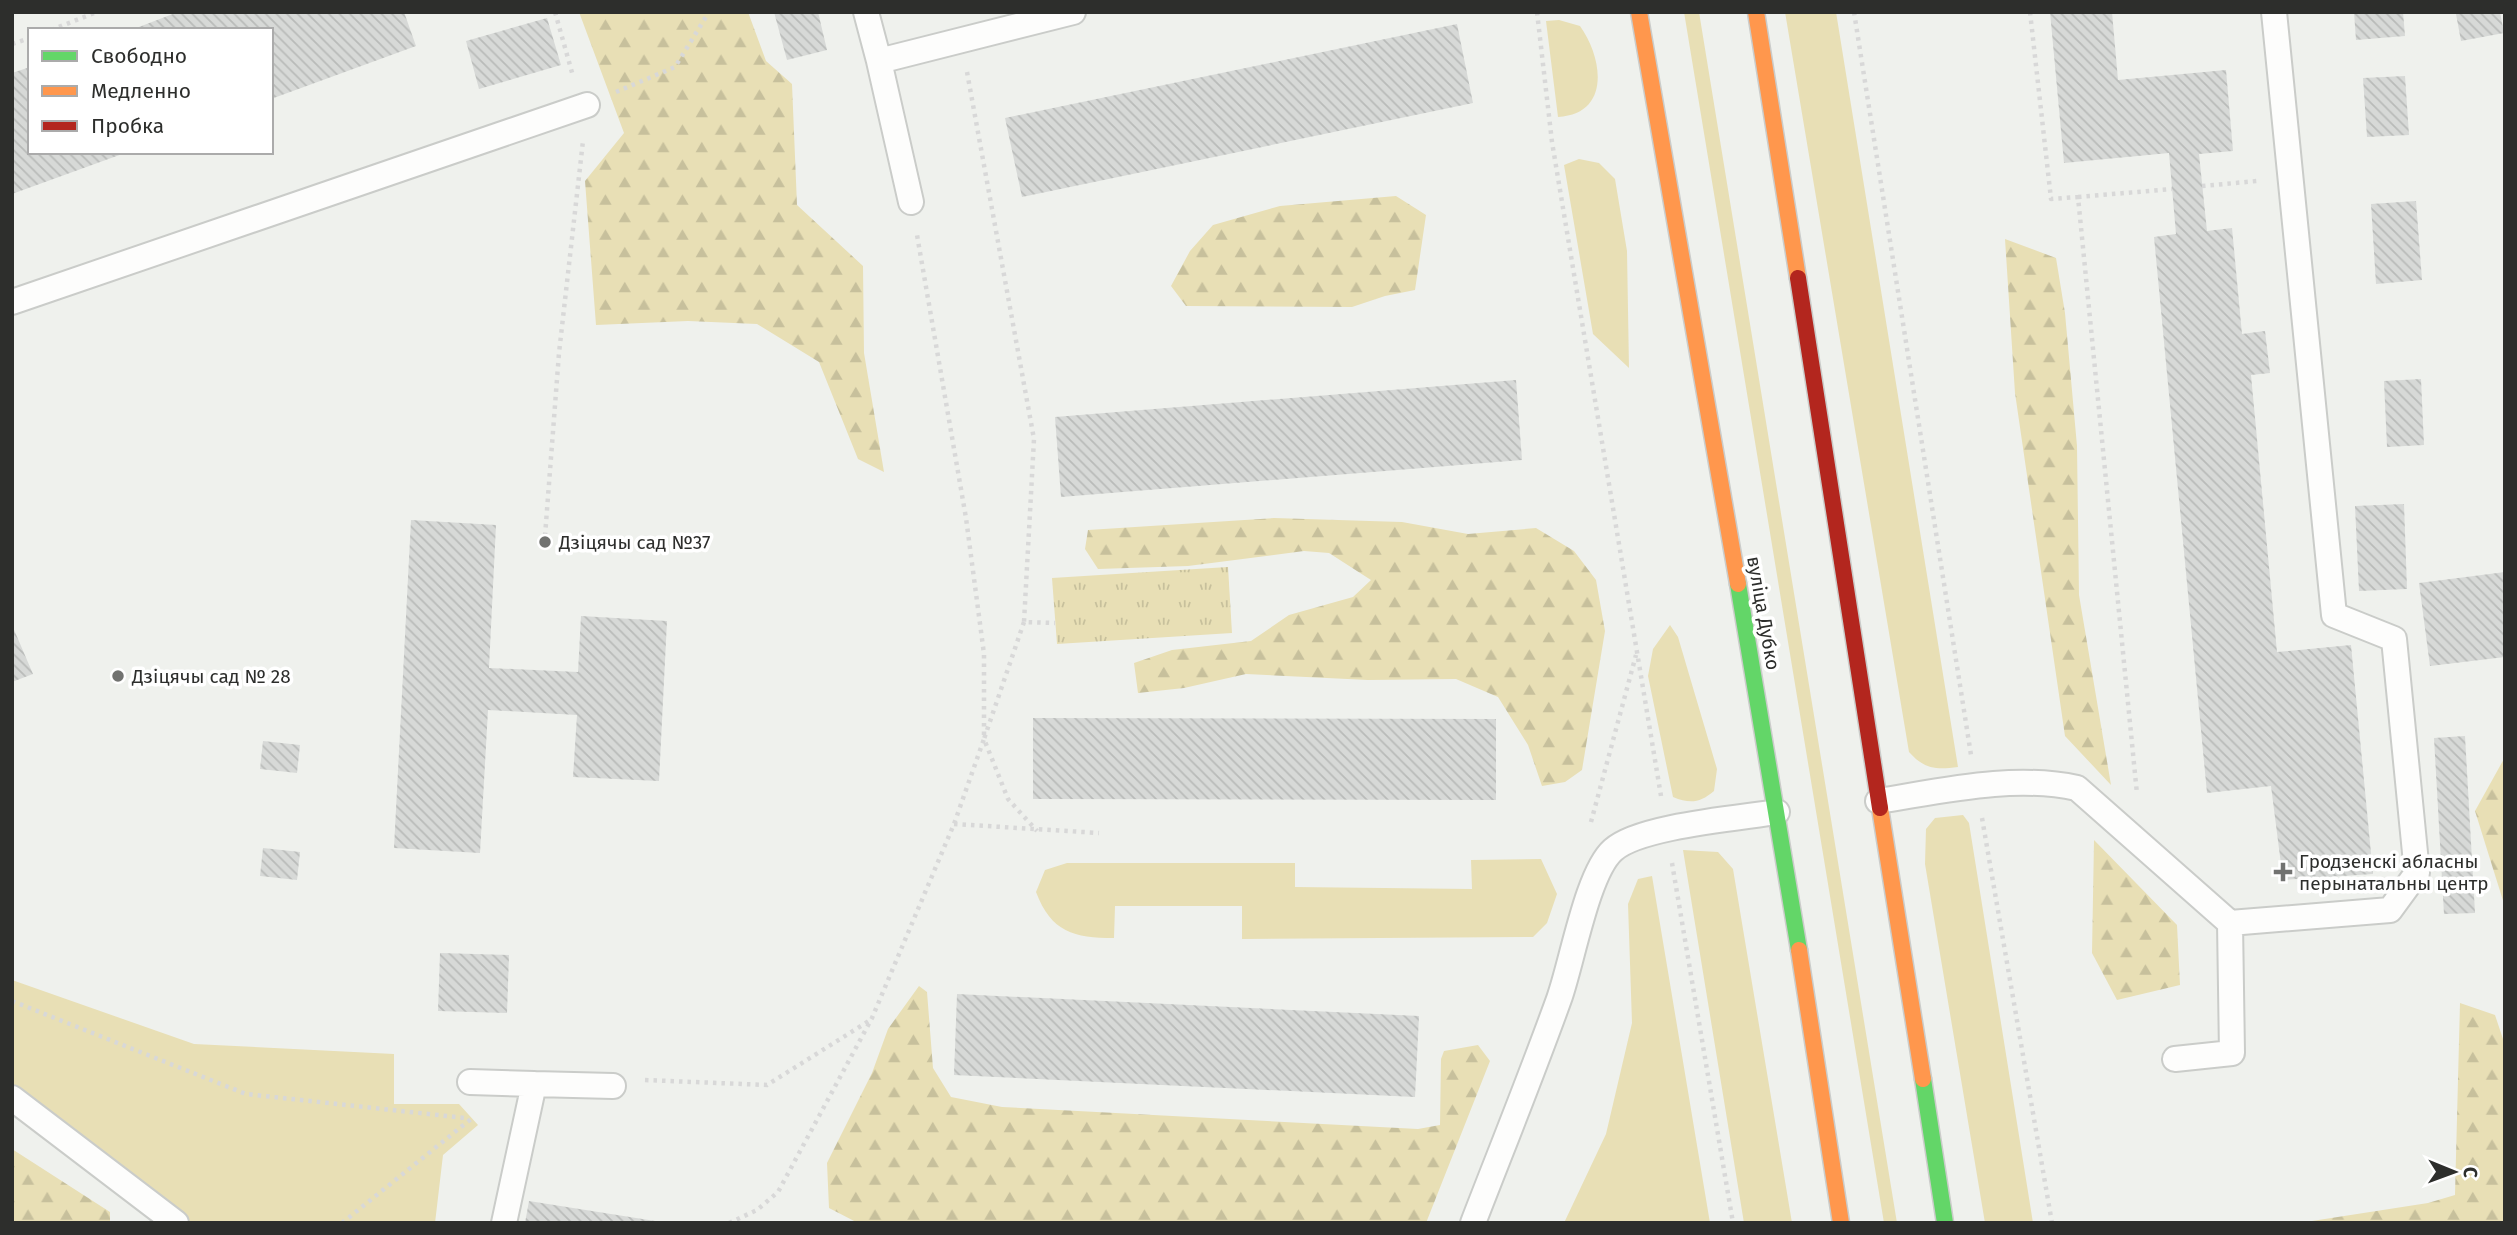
<svg xmlns="http://www.w3.org/2000/svg" width="2517" height="1235" font-family="'Fira Sans',sans-serif">
<style>
.grass{fill:#e8dfb5}
.forest{fill:url(#forest-firs)}
.park{fill:url(#park-tufts)}
.building{fill:url(#building-back-hatch)}
.lines{fill:none;stroke-linecap:round;stroke-linejoin:round}
.lane-casing{stroke:#caccc9;stroke-width:28}
.fast-casing{stroke:#cbccca;stroke-width:19}
.slow-casing{stroke:#cbccca;stroke-width:19}
.jam-casing{stroke:#cbccca;stroke-width:19}
.path{stroke:#d8d8d8;stroke-width:4.5;stroke-dasharray:3.5 5;stroke-linecap:butt}
.lane{stroke:#fdfdfc;stroke-width:24}
.fast{stroke:#63d668;stroke-width:16}
.slow{stroke:#ff974d;stroke-width:16}
.jam{stroke:#b3261e;stroke-width:16}
.poi-dot{fill:#717270;stroke:#fff;stroke-width:2.5}
.labels{text-anchor:middle;stroke-width:7;stroke-linejoin:round;paint-order:stroke}
.poi-label{font-size:19px;fill:#2d2e2c;stroke:#fff;text-anchor:start}
.street-label{font-size:19px;fill:#2d2e2c;stroke:#fff}
</style>
<defs>
<pattern id="forest-firs" width="22" height="20" patternUnits="userSpaceOnUse" patternTransform="scale(1.75)"><rect width="22" height="20" fill="#e8dfb5"/><path d="M5 1l3.5 6h-7zM16 11l3.5 6h-7z" fill="#c7c09c"/></pattern>
<pattern id="park-tufts" width="24" height="20" patternUnits="userSpaceOnUse" patternTransform="scale(1.75)"><rect width="24" height="20" fill="#e8dfb5"/><path d="M3 7l-1-3M5 7V3M7 7l1-3M15 17l-1-3M17 17v-4M19 17l1-3" fill="none" stroke="#c7c09c"/></pattern>
<pattern id="building-back-hatch" width="6" height="6" patternUnits="userSpaceOnUse" patternTransform="scale(1.75)"><rect width="6" height="6" fill="#d7d9d7"/><path d="M-1 5l2 2M0 0l6 6M5-1l2 2" fill="none" stroke="#b9bbb9"/></pattern>
</defs>
<rect width="100%" height="100%" fill="#eff1ed"/>
<path class="grass" d="M 1684,12 L 1699,12 L 1897,1223 L 1884,1223 Z
M 1785,12 L 1836,12 L 1958,767 C 1936,770 1924,769 1909,752 Z
M 1559,20 L 1580,26 C 1603,58 1611,114 1558,117 L 1546,21 Z
M 1579,159 L 1599,163 L 1615,179 L 1627,251 L 1629,368 L 1593,334 L 1564,165 Z
M 1670,625 L 1678,637 L 1717,769 L 1714,791 C 1700,803 1690,804 1673,797 L 1648,676 L 1653,649 Z
M 1963,815 L 1969,823 L 2033,1223 L 1985,1223 L 1925,864 L 1926,829 L 1935,818 Z
M 1683,850 L 1718,852 L 1733,869 L 1792,1223 L 1744,1223 Z
M 1541,859 L 1557,894 L 1547,923 L 1533,937 L 1242,939 L 1242,906 L 1115,906 L 1114,938 C 1074,938 1051,932 1036,892 L 1045,870 L 1067,863 L 1295,863 L 1295,887 L 1472,889 L 1471,860 Z
M 1652,876 L 1710,1223 L 1564,1223 L 1606,1134 L 1632,1023 L 1628,904 L 1638,879 Z
M 12,980 L 194,1044 L 394,1054 L 394,1104 L 459,1104 L 478,1125 L 443,1155 L 435,1223 L 184,1223 L 12,1092 Z"/>
<path class="forest" d="M 579,12 L 748,12 L 766,61 L 792,84 L 797,205 L 863,266 L 864,353 L 884,472 L 858,459 L 819,362 L 757,324 L 688,321 L 596,325 L 585,181 L 624,133 Z
M 1396,196 L 1426,215 L 1415,290 L 1385,296 L 1352,307 L 1186,306 L 1171,286 L 1190,251 L 1213,225 L 1280,206 Z
M 2005,239 L 2056,258 L 2065,313 L 2077,446 L 2079,595 L 2111,785 L 2065,736 L 2015,393 Z
M 1274,518 L 1402,522 L 1468,534 L 1536,528 L 1574,551 L 1596,580 L 1605,631 L 1582,770 L 1565,782 L 1542,786 L 1528,745 L 1498,697 L 1456,679 L 1368,680 L 1246,674 L 1184,688 L 1138,693 L 1134,663 L 1172,650 L 1251,641 L 1289,615 L 1353,597 L 1371,580 L 1329,553 L 1304,551 L 1188,566 L 1098,569 L 1085,549 L 1088,530 Z
M 2505,757 L 2505,907 L 2475,811 Z
M 2094,840 L 2177,925 L 2180,985 L 2117,1000 L 2092,953 Z
M 919,986 L 927,992 L 933,1068 L 951,1097 L 1002,1107 L 1418,1129 L 1440,1125 L 1441,1059 L 1444,1051 L 1478,1045 L 1490,1061 L 1426,1223 L 858,1223 L 829,1208 L 827,1163 L 872,1073 L 888,1029 Z
M 2460,1003 L 2495,1015 L 2505,1045 L 2505,1223 L 2299,1223 L 2428,1203 L 2455,1195 Z
M 12,1149 L 110,1212 L 110,1223 L 12,1223 Z"/>
<path class="park" d="M 1228,567 L 1232,633 L 1057,644 L 1052,578 Z"/>
<path class="building" d="M 178,12 L 404,12 L 416,46 L 271,99 L 271,30 L 131,30 Z
M 774,12 L 818,12 L 827,50 L 787,60 Z
M 2050,12 L 2112,12 L 2118,80 L 2226,70 L 2233,151 L 2199,154 L 2207,231 L 2232,228 L 2242,334 L 2265,331 L 2270,373 L 2251,375 L 2277,652 L 2351,645 L 2373,874 L 2283,880 L 2271,786 L 2207,793 L 2154,237 L 2176,234 L 2169,153 L 2064,163 Z
M 2354,12 L 2403,12 L 2405,36 L 2356,40 Z
M 2464,12 L 2500,12 L 2504,33 L 2461,41 L 2456,14 Z
M 547,18 L 561,65 L 479,89 L 466,41 Z
M 1457,24 L 1473,103 L 1022,197 L 1005,118 Z
M 30,67 L 30,152 L 125,153 L 12,194 L 12,73 Z
M 2405,76 L 2409,135 L 2367,137 L 2363,78 Z
M 2416,201 L 2422,280 L 2376,284 L 2371,204 Z
M 2421,379 L 2424,445 L 2387,447 L 2384,381 Z
M 1516,380 L 1522,460 L 1061,497 L 1055,417 Z
M 2404,504 L 2407,589 L 2359,591 L 2355,506 Z
M 411,520 L 496,525 L 489,668 L 578,672 L 581,616 L 667,621 L 659,781 L 573,777 L 577,715 L 488,710 L 480,853 L 394,848 Z
M 2505,572 L 2505,657 L 2430,666 L 2419,583 Z
M 12,625 L 33,674 L 12,682 Z
M 1033,718 L 1496,719 L 1496,800 L 1033,799 Z
M 2465,736 L 2475,913 L 2444,914 L 2434,738 Z
M 263,741 L 300,745 L 297,773 L 260,769 Z
M 263,848 L 300,852 L 297,880 L 260,876 Z
M 440,953 L 509,955 L 507,1013 L 438,1011 Z
M 957,994 L 1419,1016 L 1415,1097 L 954,1075 Z
M 529,1201 L 655,1221 L 655,1223 L 525,1223 Z"/>
<g class="lines">
<defs>
<path id="lane" d="M 866,12 L 879,61 L 1073,12
M 879,61 L 911,202
M 12,302 L 587,105
M 1878,801 C 1942,791 2013,774 2077,788 L 2230,923 L 2390,910 L 2417,873 L 2394,639 L 2334,615 L 2274,12
M 2175,1059 L 2232,1053 L 2230,923
M 470,1082 L 534,1084
M 12,1098 L 176,1223
M 504,1223 L 534,1084 L 613,1086
M 1473,1223 C 1502,1148 1532,1074 1559,999 C 1572,963 1587,873 1613,850 C 1639,826 1740,818 1777,812"/>
<path id="fast" d="M 1738,584 L 1799,950
M 1923,1079 L 1945,1223"/>
<path id="slow" d="M 1639,12 L 1738,584
M 1756,12 L 1798,278
M 1880,808 L 1923,1079
M 1799,950 L 1841,1223"/>
<path id="jam" d="M 1798,278 L 1880,808"/>
</defs>
<use href="#lane" class="lane-casing"/>
<use href="#fast" class="fast-casing"/>
<use href="#slow" class="slow-casing"/>
<use href="#jam" class="jam-casing"/>
<path class="path" d="M 555,12 L 573,76
M 1537,12 L 1552,142 L 1661,796
M 1854,12 L 1971,755
M 2030,12 L 2051,199 L 2078,197 L 2137,794
M 51,30 L 97,12
M 12,44 L 30,38
M 967,72 L 1034,439 L 1024,622 L 1055,623
M 616,92 L 675,67 L 709,12
M 2202,186 L 2257,181
M 2078,197 L 2172,189
M 545,536 L 559,353 L 583,141
M 1024,622 L 984,739 L 1008,799 L 1037,831
M 1982,818 L 2052,1223
M 1591,822 L 1636,655
M 954,824 L 1099,833
M 1672,863 L 1733,1223
M 12,1001 L 246,1094 L 465,1118
M 645,1080 L 767,1085 L 872,1019
M 342,1223 L 471,1119
M 729,1223 L 757,1210 L 778,1192 L 872,1018 L 954,824 L 984,739 L 984,654 L 966,518 L 917,235"/>
<use href="#lane" class="lane"/>
<use href="#fast" class="fast"/>
<use href="#slow" class="slow"/>
<use href="#jam" class="jam"/>
</g>
<g class="poi-dot">
<circle cx="545" cy="542" r="7"/>
<circle cx="118" cy="676" r="7"/>
<path d="M2279.5 861.5h7v7h7v7h-7v7h-7v-7h-7v-7h7z"/>
</g>
<g class="labels">
<g class="poi-label">
<text x="559" y="549">Дзіцячы сад №37</text>
<text x="132" y="683">Дзіцячы сад № 28</text>
<text x="2299" y="868">Гродзенскі абласны<tspan x="2299" dy="22">перынатальны центр</tspan></text>
</g>
<g class="street-label">
<text transform="translate(1764 613) rotate(80)" y="7">вуліца Дубко</text>
</g>
</g>
<rect width="2517" height="1235" fill="none" stroke="#2d2e2c" stroke-width="28"/>
<rect x="28" y="28" width="245" height="126" fill="#ffffff" stroke="#ababab" stroke-width="2"/>
<rect x="42" y="51" width="35" height="10" fill="#63d668" stroke="#ababab" stroke-width="2"/>
<text x="91" y="63" font-size="21" fill="#2d2e2c">Свободно</text>
<rect x="42" y="86" width="35" height="10" fill="#ff974d" stroke="#ababab" stroke-width="2"/>
<text x="91" y="98" font-size="21" fill="#2d2e2c">Медленно</text>
<rect x="42" y="121" width="35" height="10" fill="#b3261e" stroke="#ababab" stroke-width="2"/>
<text x="91" y="133" font-size="21" fill="#2d2e2c">Пробка</text>
<g transform="translate(2454 1172) rotate(91)" stroke="#ffffff" stroke-width="5" paint-order="stroke">
<path d="M0-5L12 26L0 18L-12 26Z" fill="#2d2e2c"/>
<text y="-10" font-size="19" font-weight="bold" text-anchor="middle" fill="#2d2e2c">С</text>
</g>
</svg>
